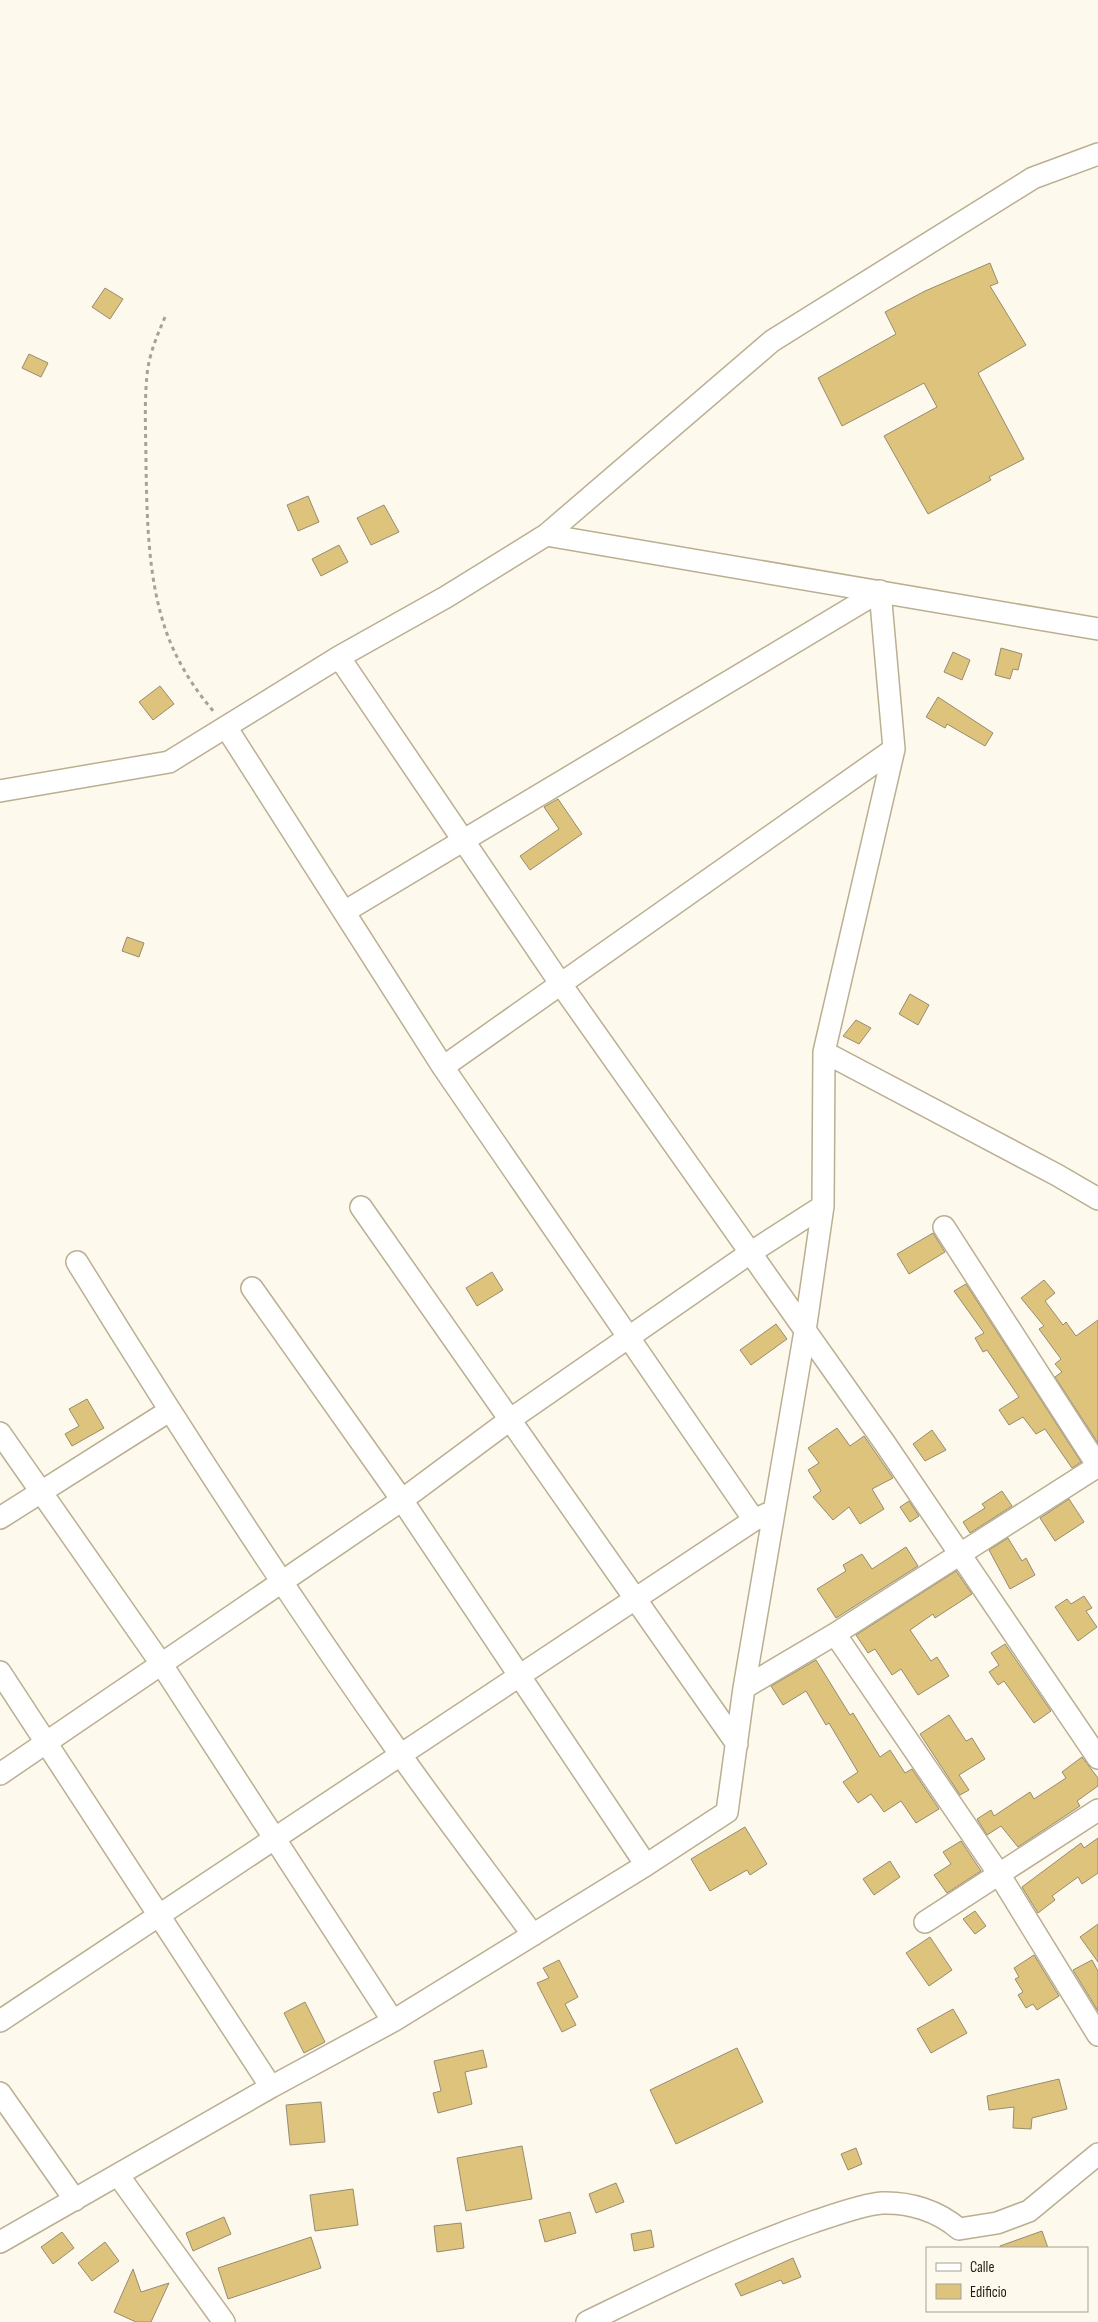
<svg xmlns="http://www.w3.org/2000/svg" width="1098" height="2322" font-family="'Sofia Sans Condensed',sans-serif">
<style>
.building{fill:#dec37c;stroke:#978c70}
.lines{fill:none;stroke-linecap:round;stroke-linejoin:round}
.minor-casing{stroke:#bbaf92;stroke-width:24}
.path{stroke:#a7a296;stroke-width:3;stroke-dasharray:4 4;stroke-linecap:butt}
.minor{stroke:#fff;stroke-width:21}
</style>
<rect width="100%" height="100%" fill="#fef9ed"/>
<path class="building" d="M 990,263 L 998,283 L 990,286 L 1026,345 L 978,373 L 1024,459 L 989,477 L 991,480 L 928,514 L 884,436 L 937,407 L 924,383 L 842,426 L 818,378 L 896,334 L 885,312 L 925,291 Z
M 105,288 L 123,299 L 110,319 L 92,307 Z
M 29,354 L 48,363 L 41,377 L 22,368 Z
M 308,496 L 319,522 L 298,531 L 287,505 Z
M 384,505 L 399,532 L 371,545 L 357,518 Z
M 339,545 L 348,562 L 321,576 L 312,559 Z
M 1001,648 L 1022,654 L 1018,670 L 1013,669 L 1010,679 L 995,675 Z
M 953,652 L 970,660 L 962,680 L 944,672 Z
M 160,686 L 174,704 L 153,720 L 139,702 Z
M 938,697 L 993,733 L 985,746 L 947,724 L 945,728 L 926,717 Z
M 558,799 L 582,834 L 530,870 L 520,856 L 559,829 L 544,807 Z
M 127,937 L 144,943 L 139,957 L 122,951 Z
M 910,994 L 929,1005 L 918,1025 L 899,1014 Z
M 856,1020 L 871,1028 L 859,1044 L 843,1036 Z
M 933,1233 L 945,1252 L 909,1274 L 897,1254 Z
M 492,1272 L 503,1290 L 477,1306 L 466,1288 Z
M 1044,1280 L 1055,1293 L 1045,1301 L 1063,1325 L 1066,1322 L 1076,1336 L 1098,1320 L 1098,1443 L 1055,1377 L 1062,1372 L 1055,1364 L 1061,1359 L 1039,1329 L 1044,1326 L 1021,1298 Z
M 966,1284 L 1081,1462 L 1072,1468 L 1045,1429 L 1036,1434 L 1023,1417 L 1009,1425 L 999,1410 L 1019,1397 L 987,1350 L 983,1352 L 975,1338 L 984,1333 L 954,1291 Z
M 776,1324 L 787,1339 L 751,1365 L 740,1350 Z
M 87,1399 L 104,1428 L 72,1446 L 65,1434 L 79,1426 L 69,1409 Z
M 837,1428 L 850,1446 L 864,1436 L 893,1478 L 872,1489 L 884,1509 L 860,1524 L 849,1507 L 833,1520 L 813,1497 L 821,1491 L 808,1470 L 819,1463 L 808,1448 Z
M 932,1430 L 946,1450 L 925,1461 L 913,1444 Z
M 1002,1491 L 1012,1506 L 970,1533 L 963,1522 L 985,1508 L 982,1504 Z
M 1069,1499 L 1084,1522 L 1055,1541 L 1040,1518 Z
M 909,1501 L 919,1516 L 910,1522 L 900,1507 Z
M 1008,1538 L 1022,1561 L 1026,1558 L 1035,1575 L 1010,1589 L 989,1550 Z
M 906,1547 L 918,1566 L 836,1618 L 817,1589 L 846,1571 L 843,1565 L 862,1554 L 872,1569 Z
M 956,1571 L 972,1594 L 935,1618 L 933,1614 L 910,1630 L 931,1661 L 937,1657 L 949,1676 L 918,1695 L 901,1669 L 892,1675 L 875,1649 L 868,1653 L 856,1635 Z
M 1084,1596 L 1092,1608 L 1086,1611 L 1097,1627 L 1078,1641 L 1055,1607 L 1067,1599 L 1071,1604 Z
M 1005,1644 L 1051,1711 L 1034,1723 L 1004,1681 L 998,1685 L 989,1672 L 999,1665 L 991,1653 Z
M 816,1660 L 850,1715 L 853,1713 L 880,1757 L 890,1750 L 905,1773 L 912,1769 L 939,1809 L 916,1823 L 901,1801 L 884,1812 L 871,1794 L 858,1803 L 843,1782 L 858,1772 L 829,1723 L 826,1725 L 806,1691 L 783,1705 L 771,1686 Z
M 949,1715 L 966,1741 L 972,1738 L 985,1759 L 959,1775 L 969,1790 L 960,1795 L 920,1734 Z
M 1082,1757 L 1098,1778 L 1098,1786 L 1077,1801 L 1080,1806 L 1018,1847 L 1001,1826 L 987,1835 L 977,1819 L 991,1810 L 994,1816 L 1030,1792 L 1034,1799 L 1066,1778 L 1062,1772 Z
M 745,1827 L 767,1864 L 750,1875 L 747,1870 L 710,1891 L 691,1859 Z
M 1098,1838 L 1098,1873 L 1082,1884 L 1078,1877 L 1052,1896 L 1055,1900 L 1038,1913 L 1022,1887 L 1081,1843 L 1084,1848 Z
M 961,1841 L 981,1871 L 947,1893 L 934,1875 L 951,1864 L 943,1852 Z
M 890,1861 L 900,1877 L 874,1895 L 863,1879 Z
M 975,1911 L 986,1926 L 975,1934 L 963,1919 Z
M 1098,1924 L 1098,1962 L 1080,1937 Z
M 930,1937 L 952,1970 L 929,1986 L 906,1953 Z
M 1034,1955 L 1059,1996 L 1037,2010 L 1033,2004 L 1026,2008 L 1018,1995 L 1023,1992 L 1015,1979 L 1019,1977 L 1014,1968 Z
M 559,1960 L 578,1997 L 565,2004 L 576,2025 L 562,2032 L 537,1983 L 549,1978 L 543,1968 Z
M 1092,1960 L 1098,1971 L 1098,2011 L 1073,1970 Z
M 305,2002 L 325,2042 L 304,2053 L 284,2013 Z
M 953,2009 L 967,2033 L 931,2053 L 917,2029 Z
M 737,2048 L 763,2102 L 676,2144 L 650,2090 Z
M 483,2050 L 487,2067 L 465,2072 L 472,2104 L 438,2113 L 433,2093 L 441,2091 L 434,2061 Z
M 1059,2079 L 1067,2109 L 1032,2118 L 1031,2129 L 1013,2128 L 1014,2107 L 989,2110 L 987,2096 Z
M 321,2102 L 325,2142 L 290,2145 L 286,2105 Z
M 522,2146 L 532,2199 L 466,2211 L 457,2158 Z
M 856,2148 L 862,2164 L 848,2170 L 841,2154 Z
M 616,2183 L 624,2202 L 596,2213 L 589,2194 Z
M 353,2189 L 358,2225 L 315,2231 L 310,2195 Z
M 570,2212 L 576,2233 L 545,2242 L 539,2220 Z
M 224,2217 L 231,2234 L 193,2251 L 186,2233 Z
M 461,2223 L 464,2248 L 437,2252 L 434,2226 Z
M 651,2230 L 654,2247 L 634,2251 L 631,2234 Z
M 1042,2231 L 1048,2248 L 1000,2248 L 1000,2246 Z
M 62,2232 L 74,2248 L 53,2264 L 41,2247 Z
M 311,2237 L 321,2268 L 228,2299 L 218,2268 Z
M 105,2242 L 119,2261 L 92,2281 L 78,2263 Z
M 793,2258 L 801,2277 L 783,2284 L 781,2280 L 741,2296 L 735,2284 Z
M 133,2269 L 141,2292 L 169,2283 L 151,2322 L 136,2322 L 114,2312 Z"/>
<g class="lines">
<defs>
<path id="minor" d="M 546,535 L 1098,629
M 339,657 L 560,983 L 884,1442 L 1098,1758
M 226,727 L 443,1067 L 754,1520
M 0,791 L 169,762 L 339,657 L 446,597 L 546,535 L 772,341 L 1033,178 L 1098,154
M 824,1052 L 1057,1175 L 1098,1199
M 443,1067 L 894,749
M 361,1207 L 737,1744
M 944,1227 L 1098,1466
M 77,1262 C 180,1429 287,1594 400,1754 C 443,1815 489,1875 533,1935
M 252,1288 L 402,1500 L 646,1865
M 0,1433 L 162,1665 L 393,2021
M 0,1518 L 169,1411
M 835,1634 L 999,1874 L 1098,2035
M 0,1672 L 271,2087
M 744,1688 L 835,1634 L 1098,1466
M 0,1774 L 402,1500 L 511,1419 L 750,1253 L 823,1206
M 925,1922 L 1098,1810
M 0,2021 L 754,1520 L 767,1514
M 0,2093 L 75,2200
M 118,2175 L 224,2322
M 0,2242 L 271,2087 L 393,2021 L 646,1865 L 727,1812 L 744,1688 L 805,1331 L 823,1206 L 824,1052 L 894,749 L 880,591 L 344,912
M 587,2322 C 661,2286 735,2249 813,2222 C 831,2216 864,2204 882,2203 C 910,2202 938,2211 959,2229 L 997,2223 L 1029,2211 L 1098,2154"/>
</defs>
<use href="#minor" class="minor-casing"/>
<path class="path" d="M 165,317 C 157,336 149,354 147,375 C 144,405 146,436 146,466 C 147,519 148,575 164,625 C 174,657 193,688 215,713"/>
<use href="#minor" class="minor"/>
</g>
<rect x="926" y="2247" width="162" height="65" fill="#fef9ed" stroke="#a6a195"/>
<rect x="936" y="2263" width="25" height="8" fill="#ffffff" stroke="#a6a195"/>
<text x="970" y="2272" font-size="15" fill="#211c11">Calle</text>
<rect x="936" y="2284" width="25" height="15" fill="#dec37c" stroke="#a6a195"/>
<text x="970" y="2297" font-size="15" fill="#211c11">Edificio</text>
</svg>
